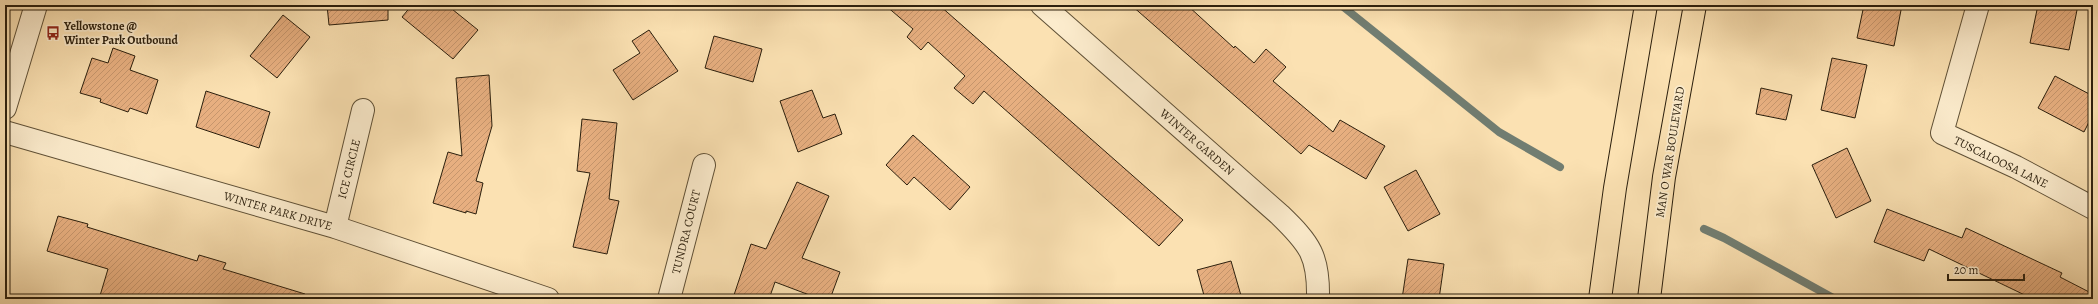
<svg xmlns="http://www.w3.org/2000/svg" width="2098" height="304" font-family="Alegreya,serif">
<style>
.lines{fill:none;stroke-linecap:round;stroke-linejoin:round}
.stream{stroke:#717d71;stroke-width:8}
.building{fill:url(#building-hatch);stroke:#2b1f0d}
.street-casing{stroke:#5f5036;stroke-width:24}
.primary-casing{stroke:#2b1f0d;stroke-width:24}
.street{stroke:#fceccd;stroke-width:22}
.primary{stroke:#fbe1b2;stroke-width:22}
.labels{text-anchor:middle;stroke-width:3.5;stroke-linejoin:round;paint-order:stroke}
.poi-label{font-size:12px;font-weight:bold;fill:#2b1f0d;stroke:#fceccd;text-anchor:start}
.street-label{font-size:12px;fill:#2b1f0d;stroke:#fceccd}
</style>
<defs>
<pattern id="building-hatch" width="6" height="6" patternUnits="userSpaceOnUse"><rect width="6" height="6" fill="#e7af80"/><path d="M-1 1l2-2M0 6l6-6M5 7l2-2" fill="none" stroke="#c6966d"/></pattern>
</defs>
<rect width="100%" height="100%" fill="#fbe1b2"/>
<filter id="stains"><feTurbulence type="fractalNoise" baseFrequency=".005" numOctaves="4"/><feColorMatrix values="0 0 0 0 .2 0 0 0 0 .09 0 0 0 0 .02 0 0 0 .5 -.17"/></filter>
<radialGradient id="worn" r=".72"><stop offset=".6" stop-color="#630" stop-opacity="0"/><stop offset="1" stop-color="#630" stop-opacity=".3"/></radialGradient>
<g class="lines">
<path class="stream" d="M 1341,5 L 1499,132 L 1560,167
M 1704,229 L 1724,238 L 1835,299"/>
</g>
<path class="building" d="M 327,5 L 388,5 L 388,20 L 329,25 Z
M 412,5 L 447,5 L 478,30 L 453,59 L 402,17 Z
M 885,5 L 939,5 L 1183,220 L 1159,246 L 984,91 L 973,104 L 954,88 L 965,76 L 928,42 L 921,50 L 907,37 L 913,29 Z
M 1131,5 L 1187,5 L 1234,48 L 1235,46 L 1254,63 L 1266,49 L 1286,67 L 1273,81 L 1333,132 L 1340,120 L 1385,146 L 1366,179 L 1309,145 L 1301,154 Z
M 1864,5 L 1902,5 L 1894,46 L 1857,38 Z
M 2038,5 L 2078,5 L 2069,50 L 2030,43 Z
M 283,15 L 310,37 L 277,78 L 250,56 Z
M 649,30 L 678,71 L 633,100 L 613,70 L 640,53 L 632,41 Z
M 714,36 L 762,49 L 753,82 L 705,68 Z
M 113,48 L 135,56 L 130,70 L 158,80 L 147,114 L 130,108 L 128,112 L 100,102 L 101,99 L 80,93 L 92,58 L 108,63 Z
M 1832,58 L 1867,65 L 1855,118 L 1821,110 Z
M 489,75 L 492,126 L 476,181 L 483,183 L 476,214 L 466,211 L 466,213 L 433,203 L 448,152 L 462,156 L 456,78 Z
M 2055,76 L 2093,96 L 2093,114 L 2084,132 L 2038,108 Z
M 1761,88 L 1792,95 L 1786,120 L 1756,114 Z
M 812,90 L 823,118 L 835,114 L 842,134 L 798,152 L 780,101 Z
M 206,91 L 270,112 L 259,148 L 196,127 Z
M 582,119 L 617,123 L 609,199 L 619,201 L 607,254 L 573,247 L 590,173 L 577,171 Z
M 913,135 L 970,187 L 950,210 L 914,177 L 907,185 L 886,165 Z
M 1847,148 L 1871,201 L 1836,218 L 1812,165 Z
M 1416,170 L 1440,214 L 1408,231 L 1384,187 Z
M 797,182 L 829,196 L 802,258 L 840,272 L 830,299 L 820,299 L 775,282 L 769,299 L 746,299 L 734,295 L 751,244 L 766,249 Z
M 1887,209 L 1962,238 L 1966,228 L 2062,273 L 2060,277 L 2093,294 L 2093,299 L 2033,299 L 1929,249 L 1924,261 L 1874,242 Z
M 58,216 L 88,224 L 87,227 L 197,261 L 199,255 L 226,263 L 223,269 L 305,294 L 304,299 L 99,299 L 108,269 L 47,251 Z
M 1408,259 L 1444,264 L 1439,299 L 1402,299 Z
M 1231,261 L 1242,299 L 1205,299 L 1197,270 Z"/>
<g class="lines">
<defs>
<path id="street" d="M 1042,5 L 1280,215 C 1310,244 1319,256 1318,299
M 1978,5 L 1942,133 L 2016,167 L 2093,208
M 5,108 L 36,5
M 5,132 L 335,227 L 548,299
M 335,227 L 363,110
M 669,299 L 704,165"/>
<path id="primary" d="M 1600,299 L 1615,188 L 1646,5
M 1649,299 L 1664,177 L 1695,5"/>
</defs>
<use href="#street" class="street-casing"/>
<use href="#primary" class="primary-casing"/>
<use href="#street" class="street"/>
<use href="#primary" class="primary"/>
</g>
<defs>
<symbol id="bus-bare" viewBox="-9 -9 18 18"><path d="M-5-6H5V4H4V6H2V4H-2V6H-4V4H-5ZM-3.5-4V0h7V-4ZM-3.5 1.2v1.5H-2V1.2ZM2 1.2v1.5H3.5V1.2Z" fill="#8f2418" stroke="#fceccd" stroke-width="2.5" paint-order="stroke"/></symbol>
</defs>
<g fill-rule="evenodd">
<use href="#bus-bare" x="43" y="23" width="20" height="20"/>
</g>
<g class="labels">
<g class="poi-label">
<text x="64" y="30">Yellowstone @<tspan x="64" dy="14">Winter Park Outbound</tspan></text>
</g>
<g class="street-label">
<text transform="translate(1197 142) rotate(41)" y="4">WINTER GARDEN</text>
<text transform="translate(1670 152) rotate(-81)" y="4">MAN O WAR BOULEVARD</text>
<text transform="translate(2001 162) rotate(26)" y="4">TUSCALOOSA LANE</text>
<text transform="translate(349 169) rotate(-76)" y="4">ICE CIRCLE</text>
<text transform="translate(278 211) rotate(16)" y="4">WINTER PARK DRIVE</text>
<text transform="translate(686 232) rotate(-76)" y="4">TUNDRA COURT</text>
</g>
</g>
<rect width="2098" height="304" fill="none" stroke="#fbe1b2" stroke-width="20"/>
<rect x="6" y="6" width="2086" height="292" fill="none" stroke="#2b1f0d" stroke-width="2"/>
<rect x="10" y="10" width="2078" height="284" fill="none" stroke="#2b1f0d"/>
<path d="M1948 274v6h76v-6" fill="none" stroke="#2b1f0d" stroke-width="2"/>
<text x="1954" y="274" font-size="12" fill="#2b1f0d" stroke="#fceccd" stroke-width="3" paint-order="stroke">20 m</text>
<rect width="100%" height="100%" filter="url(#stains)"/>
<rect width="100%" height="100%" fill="url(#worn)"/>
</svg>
